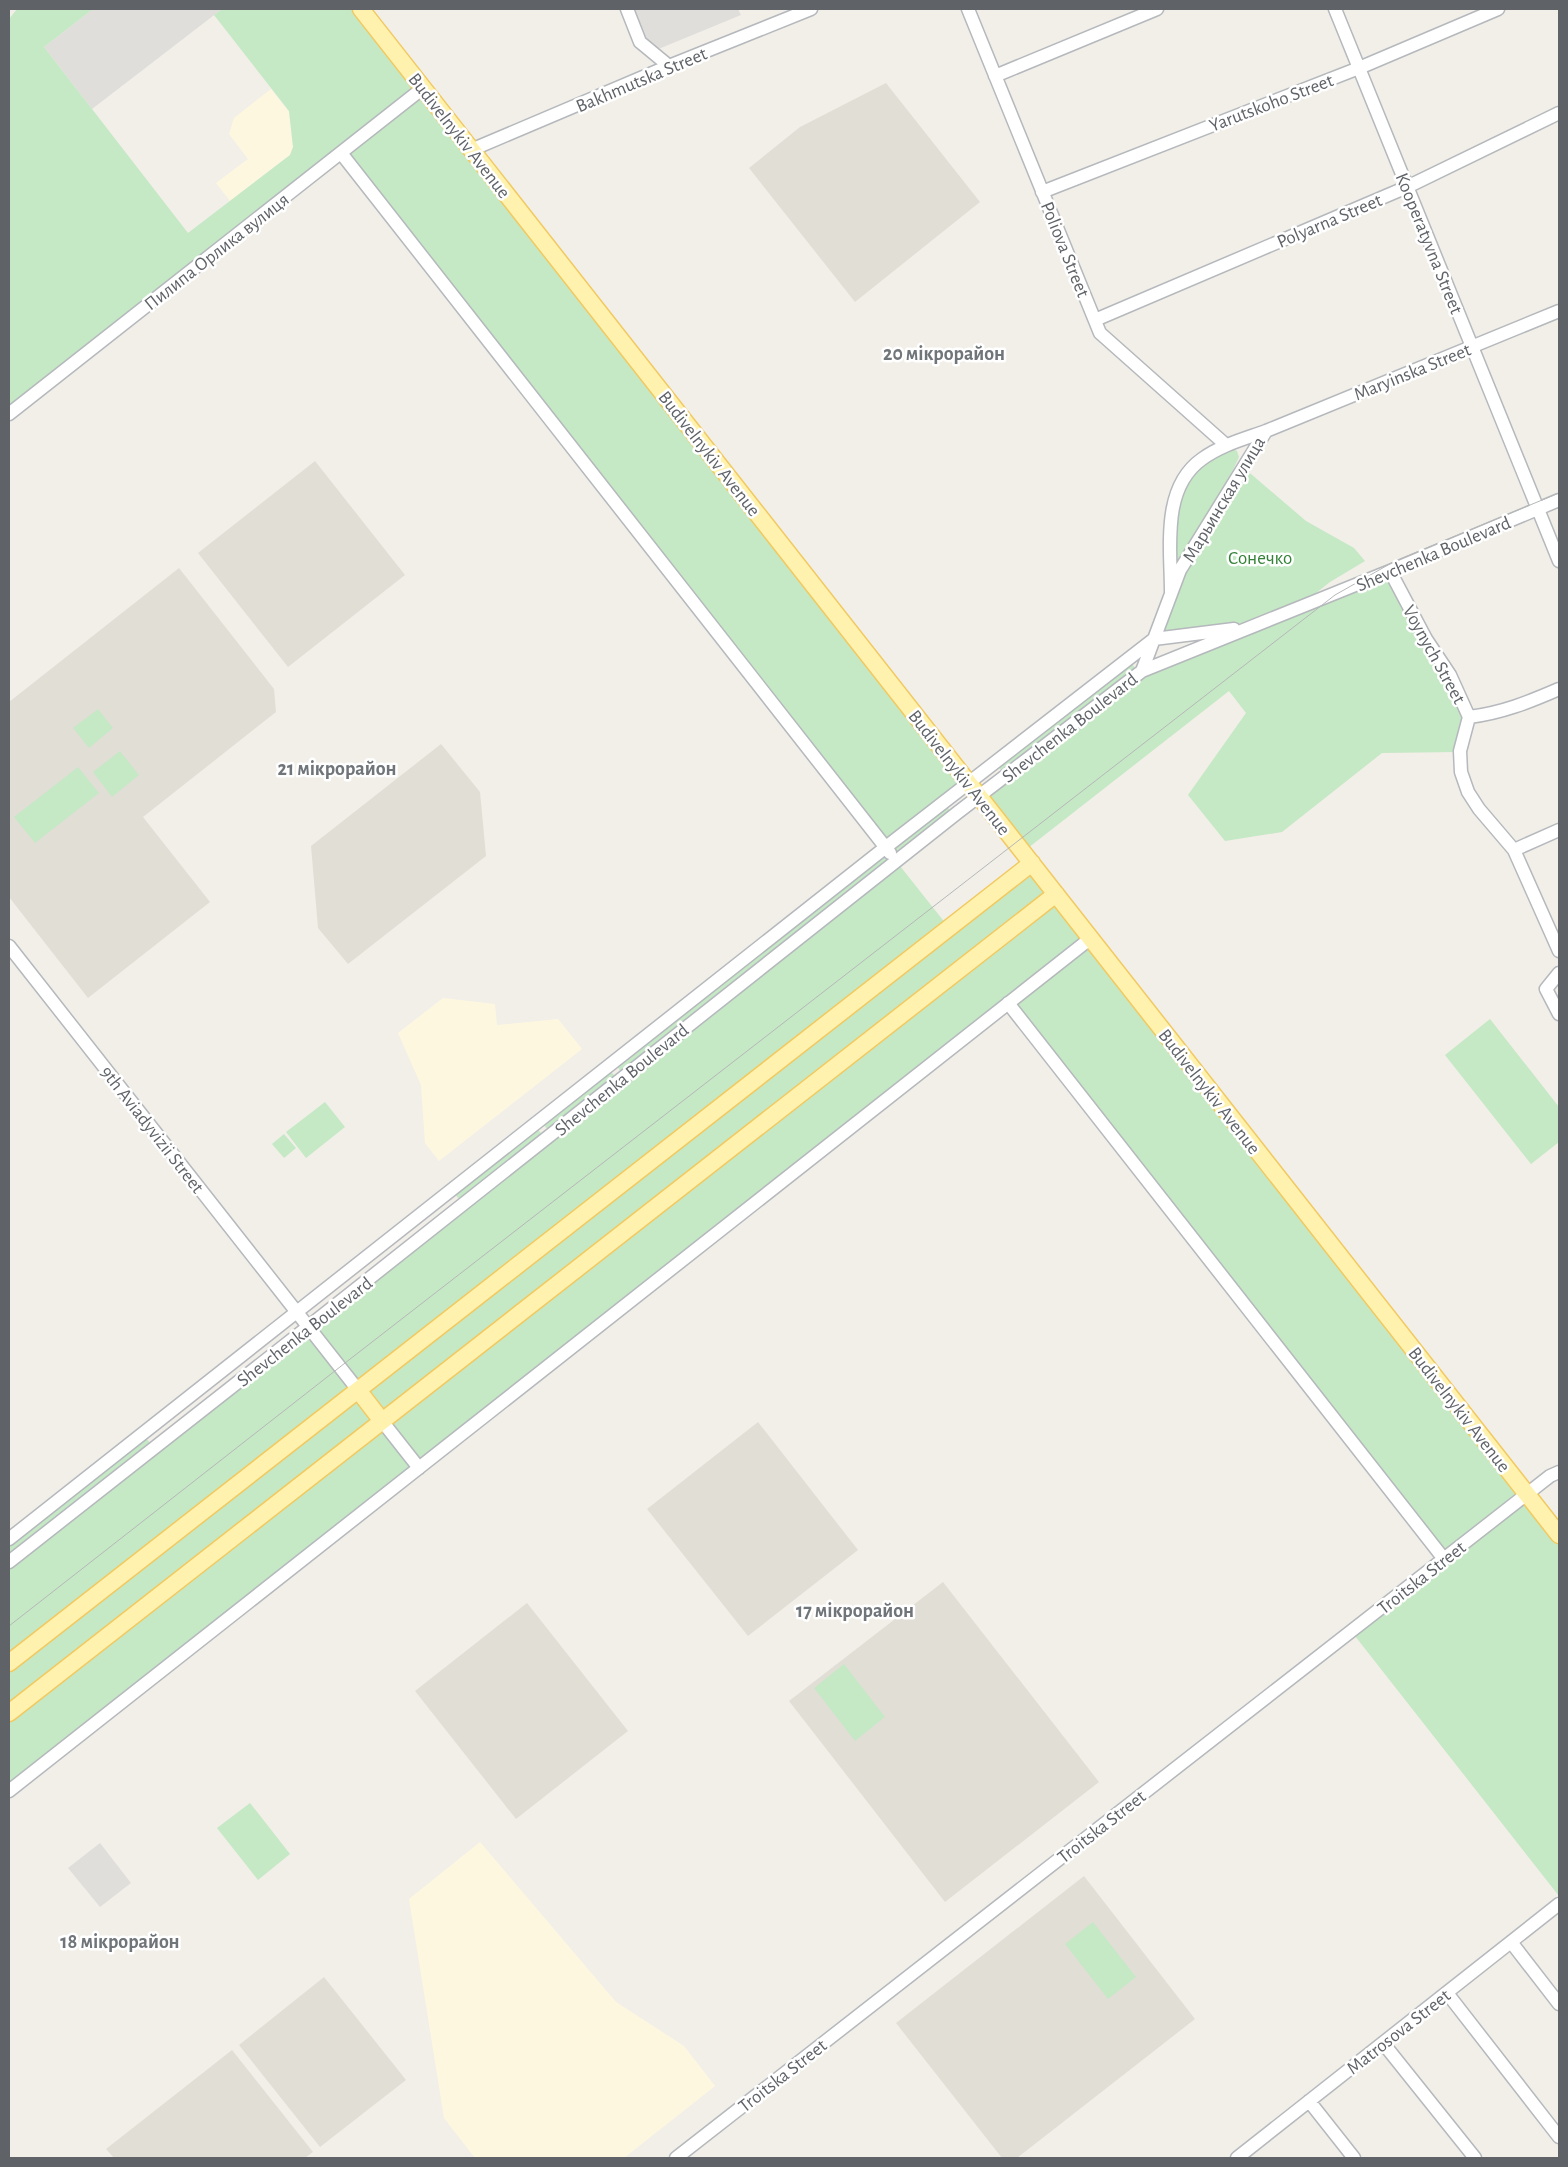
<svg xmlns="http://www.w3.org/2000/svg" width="1568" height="2167" font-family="'Alegreya Sans',sans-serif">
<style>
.commercial{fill:#fef7e0}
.industrial{fill:#e0deda}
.education{fill:#e1ded6}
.green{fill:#c5e8c5}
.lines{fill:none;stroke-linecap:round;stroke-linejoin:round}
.minor-casing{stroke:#b5b8bc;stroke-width:15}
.major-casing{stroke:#f2c960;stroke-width:19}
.minor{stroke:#fff;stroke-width:12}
.major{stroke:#fff2af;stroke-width:16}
.tram{stroke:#b6b7b8;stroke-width:1}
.labels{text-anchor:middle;stroke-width:5;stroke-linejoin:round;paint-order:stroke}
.street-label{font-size:19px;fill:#5f6368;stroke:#fff}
.park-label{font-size:19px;fill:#348238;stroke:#fff}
.neighbourhood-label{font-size:20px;font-weight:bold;fill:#70757a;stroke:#fff}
</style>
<rect width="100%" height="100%" fill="#f1efe8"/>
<path class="commercial" d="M 271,89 L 289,112 L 293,147 L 290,155 L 230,201 L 216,183 L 248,159 L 229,134 L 234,118 Z
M 443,998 L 495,1004 L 497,1025 L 558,1019 L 582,1049 L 439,1161 L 425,1143 L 421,1085 L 398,1033 Z
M 480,1842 L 616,2002 L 684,2046 L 715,2086 L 624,2158 L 475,2158 L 444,2118 L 409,1899 Z"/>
<path class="industrial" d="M 93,9 L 222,9 L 92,109 L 44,47 Z
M 632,9 L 738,9 L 741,15 L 656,50 L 645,40 Z
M 100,1843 L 131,1883 L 100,1907 L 68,1868 Z"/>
<path class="education" d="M 886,83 L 980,202 L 855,302 L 749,168 L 800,127 Z
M 315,461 L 405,575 L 288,667 L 198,553 Z
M 179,568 L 274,689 L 276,712 L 143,817 L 210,902 L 88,998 L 9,897 L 9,702 Z
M 441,744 L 480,792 L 486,856 L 348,964 L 318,928 L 311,846 Z
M 758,1422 L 858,1550 L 748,1636 L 647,1509 Z
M 943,1582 L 1099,1782 L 945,1902 L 789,1701 Z
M 527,1603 L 628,1731 L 516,1819 L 415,1691 Z
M 1084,1876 L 1195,2019 L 1017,2158 L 1002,2158 L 896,2023 Z
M 324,1977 L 406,2080 L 320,2147 L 239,2045 Z
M 232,2050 L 313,2152 L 305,2158 L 114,2158 L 106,2149 Z"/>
<path class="green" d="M 17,9 L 93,9 L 44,47 L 188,233 L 290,155 L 293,147 L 289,111 L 214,15 L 222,9 L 354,9 L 415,86 L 9,406 L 9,19 Z
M 422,96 L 960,781 L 885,840 L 348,155 Z
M 1233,449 L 1237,451 L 1239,457 L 1233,470 L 1176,569 C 1177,532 1172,486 1205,462 C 1213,456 1225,453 1233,449 Z
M 1244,468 L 1306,521 L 1354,548 L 1365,561 L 1330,582 L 1306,601 L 1250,623 L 1159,635 L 1174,592 Z
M 1388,577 L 1447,677 L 1465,717 L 1456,752 L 1382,753 L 1282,832 L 1225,841 L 1188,795 L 1246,713 L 1229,691 L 1028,848 L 988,797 L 1144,676 Z
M 1130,662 L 1137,670 L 1003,773 L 997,765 Z
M 98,709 L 113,728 L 89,748 L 73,728 Z
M 120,751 L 139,775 L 112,797 L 93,772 Z
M 78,767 L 99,793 L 35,843 L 14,817 Z
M 946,805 L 952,813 L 897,856 L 891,848 Z
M 885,853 L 891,860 L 622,1073 L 616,1065 Z
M 900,866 L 946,924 L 358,1383 L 315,1328 Z
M 1031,871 L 1048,893 L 382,1414 L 365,1391 Z
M 1055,902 L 1083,938 L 419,1460 L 389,1422 Z
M 1090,947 L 1518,1492 L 1444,1550 L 1016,1005 Z
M 1490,1019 L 1559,1107 L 1559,1142 L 1531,1164 L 1445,1055 Z
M 610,1070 L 616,1078 L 549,1131 L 543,1124 Z
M 325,1102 L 345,1127 L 306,1158 L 286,1132 Z
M 537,1128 L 543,1136 L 461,1202 L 455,1194 Z
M 284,1134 L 296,1148 L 284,1158 L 272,1144 Z
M 308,1334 L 351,1389 L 9,1656 L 9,1569 Z
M 357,1397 L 375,1420 L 9,1706 L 9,1670 Z
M 382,1428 L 411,1466 L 9,1784 L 9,1720 Z
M 145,1437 L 152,1445 L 9,1557 L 9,1544 Z
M 1525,1502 L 1559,1545 L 1559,1896 L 1355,1636 Z
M 844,1664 L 885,1717 L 855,1741 L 814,1688 Z
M 250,1803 L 290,1854 L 258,1880 L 217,1828 Z
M 1093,1922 L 1136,1977 L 1108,1999 L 1065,1944 Z"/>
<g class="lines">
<defs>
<path id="minor" d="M 627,9 L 640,42 L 669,66
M 968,9 L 1100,333 L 1226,445
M 1335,9 L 1559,561
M 995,76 L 1157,9
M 471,150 L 669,66 L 811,9
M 341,153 L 890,853
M 1042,192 L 1359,68 L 1498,9
M 1095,320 L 1407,187 L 1559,113
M 9,414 L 423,88
M 1390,571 L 1426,639 L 1450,675 L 1469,717 L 1460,751 L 1461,772 L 1468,792 L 1479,809 L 1514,850 L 1559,951
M 1171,592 C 1171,548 1161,488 1202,459 C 1221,445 1244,439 1266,431 L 1559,311
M 1142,671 L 1180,570 L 1266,431
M 1469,717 C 1502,713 1529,702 1559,689
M 1514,850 L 1559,830
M 9,946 L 358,1390
M 1559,973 L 1546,989 L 1559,1014
M 1008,1003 L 1444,1559
M 382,1421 L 419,1468
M 9,1539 L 886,847 L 1154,639 L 1234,629
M 9,1562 L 308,1327 L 957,813 L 1142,671 L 1390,571 L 1559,500
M 9,1791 L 1091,938
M 1511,1942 L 1559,2004
M 1447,1993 L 1559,2137
M 1383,2043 L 1475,2158
M 1309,2101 L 1354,2158
M 676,2158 L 1550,1476 L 1559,1472
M 1237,2158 L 1559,1904"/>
<path id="major" d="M 361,9 L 1559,1535
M 358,1390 L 382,1421
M 9,1663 L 1032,863
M 9,1713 L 1056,894"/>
</defs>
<use href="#minor" class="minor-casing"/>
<use href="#major" class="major-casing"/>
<use href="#minor" class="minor"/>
<use href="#major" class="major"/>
<path class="tram" d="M 9,1626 L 354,1356 L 1335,595 L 1395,561 L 1559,493"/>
</g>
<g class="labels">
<g class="street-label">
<text transform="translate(641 79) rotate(-23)" y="7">Bakhmutska Street</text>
<text transform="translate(1271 102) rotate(-21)" y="7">Yarutskoho Street</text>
<text transform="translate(460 135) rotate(52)" y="7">Budivelnykiv Avenue</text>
<text transform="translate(1329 220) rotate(-23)" y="7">Polyarna Street</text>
<text transform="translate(1430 243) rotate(68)" y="7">Kooperatyvna Street</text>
<text transform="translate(1066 249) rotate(68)" y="7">Poliova Street</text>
<text transform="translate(216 251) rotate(-38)" y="7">Пилипа Орлика вулиця</text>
<text transform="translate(1412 371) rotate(-22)" y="7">Maryinska Street</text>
<text transform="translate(710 453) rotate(52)" y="7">Budivelnykiv Avenue</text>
<text transform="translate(1223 499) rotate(-59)" y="7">Марьинская улица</text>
<text transform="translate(1433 553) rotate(-23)" y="7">Shevchenka Boulevard</text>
<text transform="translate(1435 654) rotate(61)" y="7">Voynych Street</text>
<text transform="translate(1069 727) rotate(-38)" y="7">Shevchenka Boulevard</text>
<text transform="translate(960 772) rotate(52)" y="7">Budivelnykiv Avenue</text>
<text transform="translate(621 1079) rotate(-39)" y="7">Shevchenka Boulevard</text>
<text transform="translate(1210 1091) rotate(52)" y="7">Budivelnykiv Avenue</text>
<text transform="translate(153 1129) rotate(52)" y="7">9th Aviadyvizii Street</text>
<text transform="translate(304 1331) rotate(-38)" y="7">Shevchenka Boulevard</text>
<text transform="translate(1460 1409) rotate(52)" y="7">Budivelnykiv Avenue</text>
<text transform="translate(1421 1577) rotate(-38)" y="7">Troitska Street</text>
<text transform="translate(1101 1826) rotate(-38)" y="7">Troitska Street</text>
<text transform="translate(1398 2031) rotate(-38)" y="7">Matrosova Street</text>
<text transform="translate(782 2075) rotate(-38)" y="7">Troitska Street</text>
</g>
<g class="park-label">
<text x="1260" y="564">Сонечко</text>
</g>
<g class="neighbourhood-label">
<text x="944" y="360">20 мікрорайон</text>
<text x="337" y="775">21 мікрорайон</text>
<text x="855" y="1617">17 мікрорайон</text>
<text x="120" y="1948">18 мікрорайон</text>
</g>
</g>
<rect width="1568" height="2167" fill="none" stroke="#5f6368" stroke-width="20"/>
</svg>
